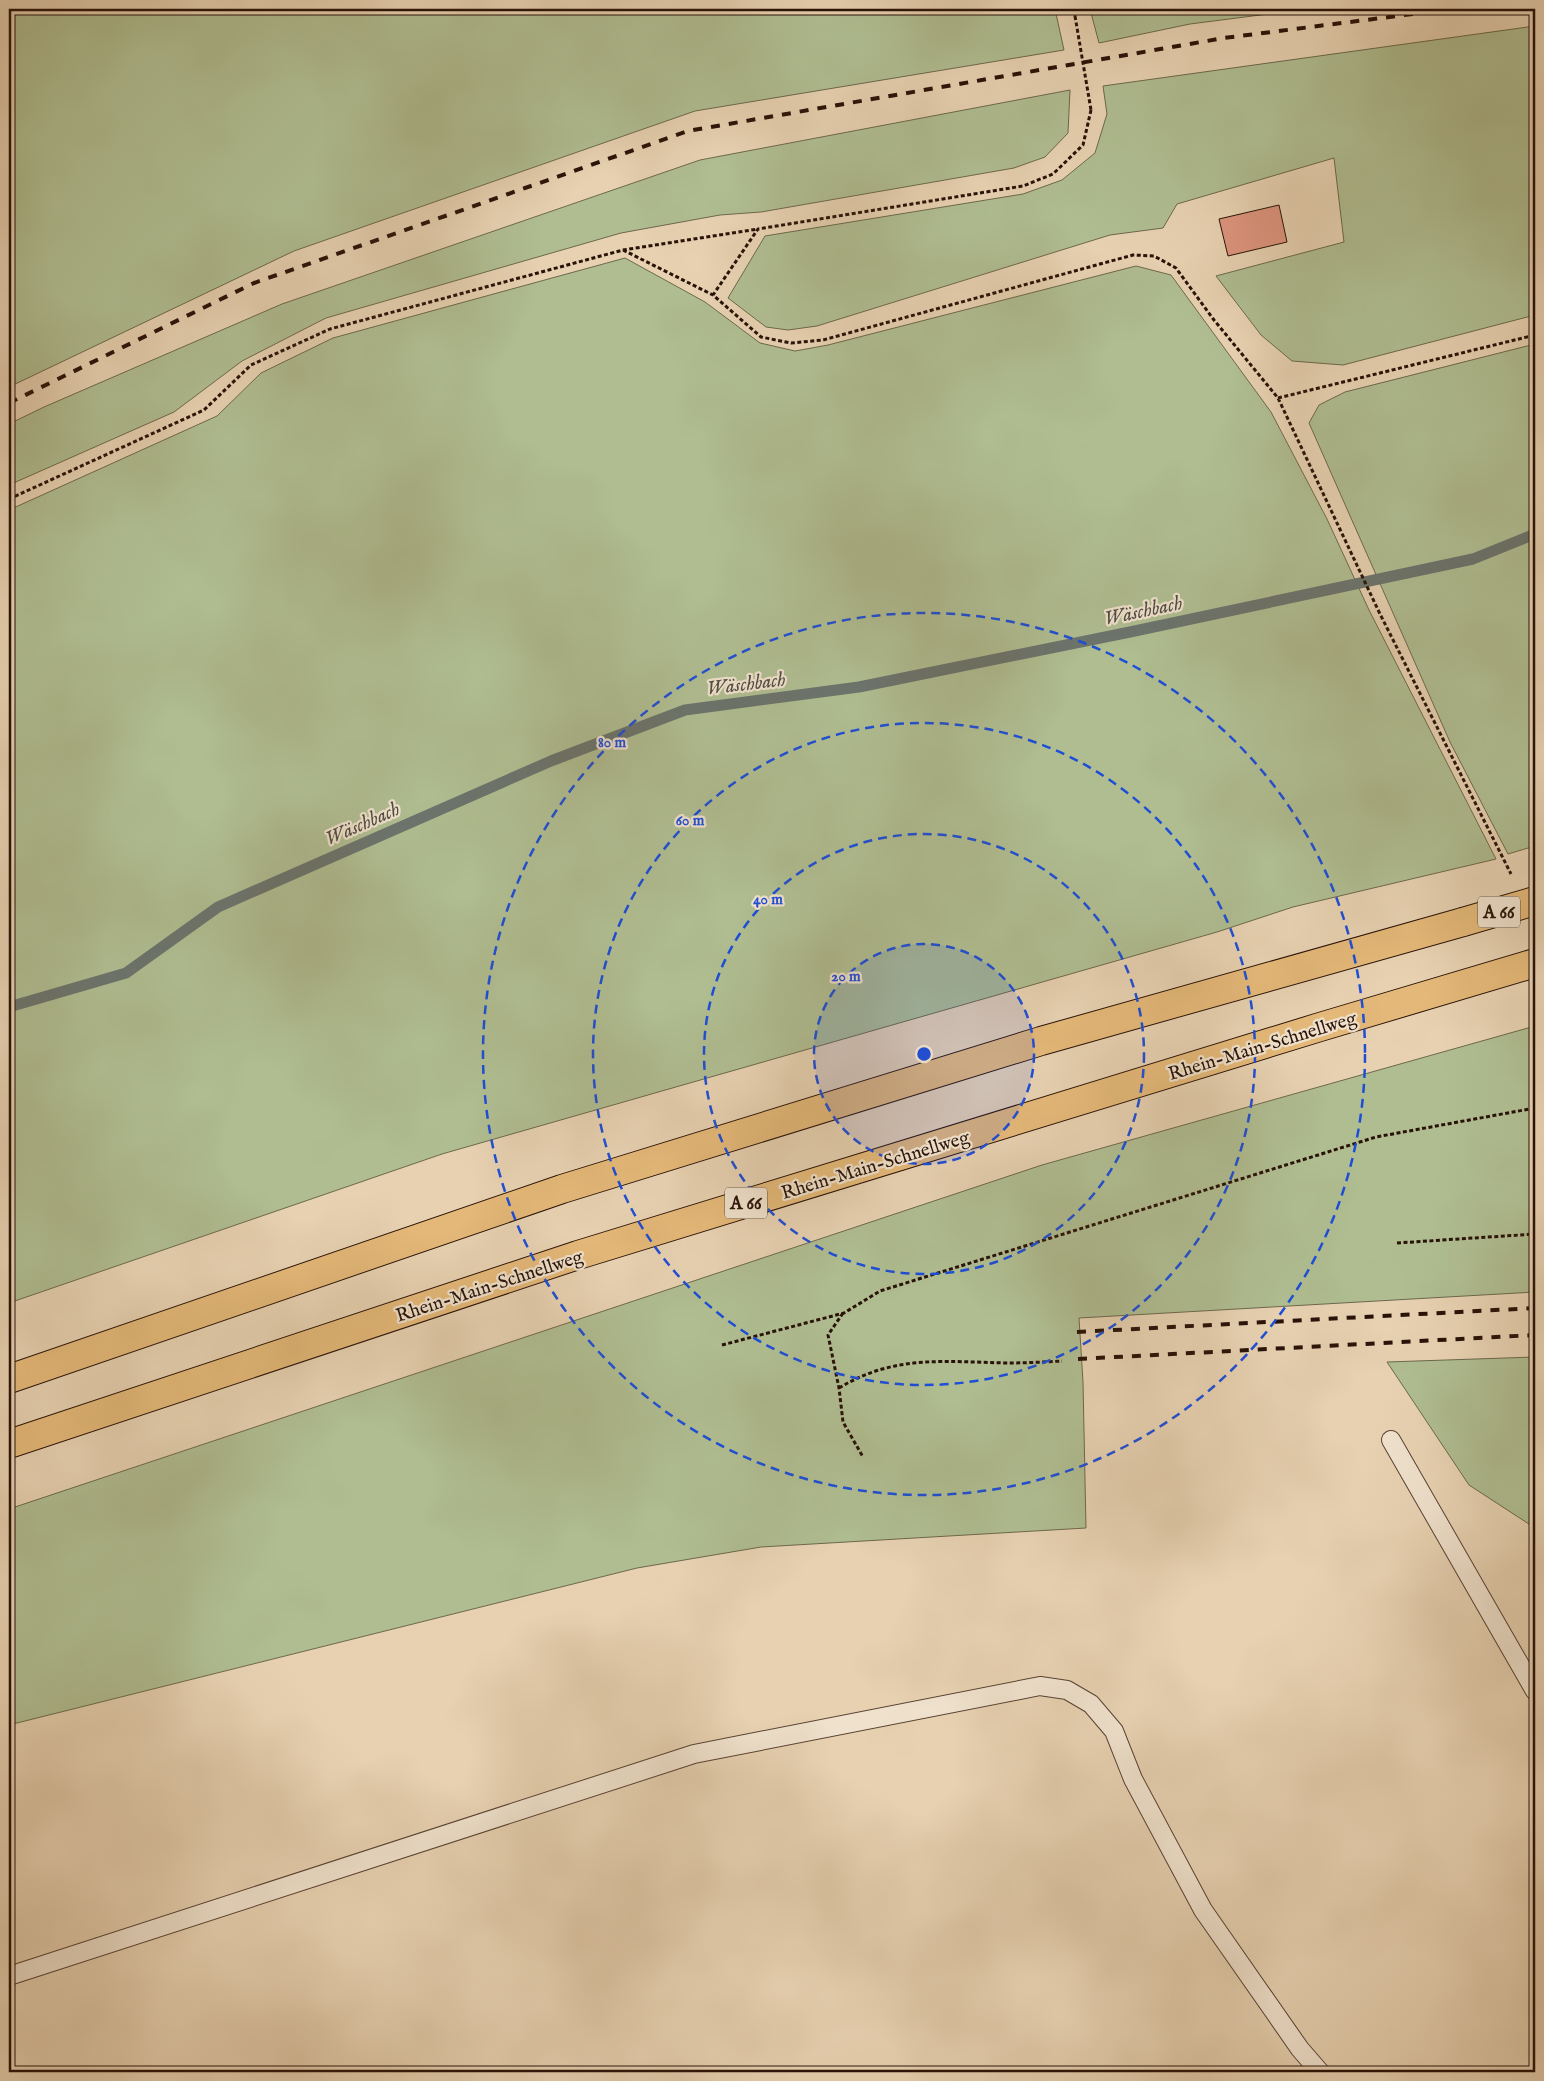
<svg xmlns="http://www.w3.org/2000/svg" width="1544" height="2081" font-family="'IM FELL English',serif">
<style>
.green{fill:#afbd91;stroke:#6c684c}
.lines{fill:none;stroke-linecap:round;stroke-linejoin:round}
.stream{stroke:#6b746d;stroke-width:11}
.building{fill:#dd957e;stroke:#281208}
.lane-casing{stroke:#584232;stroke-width:20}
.highway-casing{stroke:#281208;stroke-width:30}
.path{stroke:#281208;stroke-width:3;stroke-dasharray:4 2.5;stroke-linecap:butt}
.lane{stroke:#efe1cc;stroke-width:18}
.highway{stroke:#e4b878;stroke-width:28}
.rail{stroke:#281208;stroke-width:4;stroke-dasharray:9 9;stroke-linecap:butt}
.highway-bridge-casing{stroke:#281208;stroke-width:30;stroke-linecap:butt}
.path-bridge{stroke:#281208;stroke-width:3;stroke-dasharray:4 2.5;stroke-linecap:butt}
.highway-bridge{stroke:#e4b878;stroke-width:28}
.ring{fill:none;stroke:#1d4ed8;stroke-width:2.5;stroke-dasharray:9 6}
.labels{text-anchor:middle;stroke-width:4.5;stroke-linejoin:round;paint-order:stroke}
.shield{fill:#efe1cc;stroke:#645043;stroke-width:1}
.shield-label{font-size:18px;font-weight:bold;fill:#281208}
.street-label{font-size:19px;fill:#281208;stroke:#efe1cc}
.water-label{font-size:20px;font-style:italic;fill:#4f4b43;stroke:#efe1cc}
.centre{fill:#1d4ed8;stroke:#efe1cc;stroke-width:2.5}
.ring-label{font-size:15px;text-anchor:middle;font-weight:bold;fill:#1d4ed8;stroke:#efe1cc;stroke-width:4.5;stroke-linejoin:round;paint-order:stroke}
</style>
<rect width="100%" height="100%" fill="#e7d1b1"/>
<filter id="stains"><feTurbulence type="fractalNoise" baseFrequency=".004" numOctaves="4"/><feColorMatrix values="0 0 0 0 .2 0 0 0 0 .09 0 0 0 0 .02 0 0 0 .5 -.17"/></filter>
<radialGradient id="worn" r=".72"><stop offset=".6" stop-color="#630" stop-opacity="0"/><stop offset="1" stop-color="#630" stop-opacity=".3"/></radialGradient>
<path class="green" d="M 9,9 L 1055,9 L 1064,50 L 695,111 L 294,251 L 9,387 Z
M 1090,9 L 1307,9 L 1190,24 L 1099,43 Z
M 1535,26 L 1535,315 L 1343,365 L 1292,361 L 1261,335 L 1216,276 L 1344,242 L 1334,158 L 1177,204 L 1163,228 L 1110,235 L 817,326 L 788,330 L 766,327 L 728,298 L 765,236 L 1023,194 L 1062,180 L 1095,153 L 1107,114 L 1103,86 Z
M 1070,90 L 1068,133 L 1045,157 L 1014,168 L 761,212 L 720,215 L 621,233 L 326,318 L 242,361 L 174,412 L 9,485 L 9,424 L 44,407 L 282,304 L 700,160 Z
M 625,258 L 705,302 L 760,343 L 795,351 L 828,345 L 1136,266 L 1171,275 L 1271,412 L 1327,519 L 1369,610 L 1496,859 L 1293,907 L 1217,932 L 442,1154 L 9,1303 L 9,510 L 217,416 L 261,373 L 333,338 Z
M 1535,344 L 1535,846 L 1508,854 L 1450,742 L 1309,423 L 1319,405 L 1345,392 Z
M 1535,1026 L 1535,1292 L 1079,1318 L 1083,1382 L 1086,1528 L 761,1547 L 637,1568 L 9,1725 L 9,1509 L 1042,1165 Z
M 1535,1357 L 1535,1528 L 1469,1485 L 1387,1362 Z"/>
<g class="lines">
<path class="stream" d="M 9,1007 L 126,973 L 218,907 L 551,761 L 685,710 L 859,687 L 1130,632 L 1473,559 L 1535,534"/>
</g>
<path class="building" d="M 1279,205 L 1287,242 L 1228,256 L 1219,219 Z"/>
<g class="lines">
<defs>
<path id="lane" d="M 1391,1440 L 1535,1691
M 9,1976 L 694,1754 L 1040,1686 L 1067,1690 L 1091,1704 L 1114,1731 L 1133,1779 L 1203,1910 L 1300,2049 L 1320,2072"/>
<path id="highway" d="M 9,1379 L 562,1189 L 1041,1041 L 1463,922
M 9,1444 L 578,1255 L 1320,1027 L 1535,963"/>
</defs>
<use href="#lane" class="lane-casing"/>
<use href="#highway" class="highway-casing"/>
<path class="path" d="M 1073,9 L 1075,16
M 1091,110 L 1083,145 L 1053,174 L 1023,186 L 758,229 L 713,295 L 761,337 L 791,343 L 823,340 L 1133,255 L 1154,256 L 1176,268 L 1214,320 L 1278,398 L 1380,614 L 1511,874
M 623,250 L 713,295
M 1278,398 L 1535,335
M 9,499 L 204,410 L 251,365 L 330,329 L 623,250 L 758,229
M 1397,1243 L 1535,1234
M 843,1313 L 828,1335 L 839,1388 L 843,1422 L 863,1457
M 722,1345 L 844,1313 L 880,1291 L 1376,1137 L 1535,1108
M 839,1388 C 895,1354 946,1362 1008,1363 C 1026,1363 1044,1362 1062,1361"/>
<use href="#lane" class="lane"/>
<use href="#highway" class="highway"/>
<path class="rail" d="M 9,403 L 254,283 L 688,131 L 1224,38 L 1452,9
M 1077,1332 L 1535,1308
M 1078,1359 L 1535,1335"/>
<defs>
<path id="highway-bridge" d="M 1463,922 L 1535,901"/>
</defs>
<use href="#highway-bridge" class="highway-bridge-casing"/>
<path class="path-bridge" d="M 1075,16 L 1091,110"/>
<use href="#highway-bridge" class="highway-bridge"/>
</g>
<circle cx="924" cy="1054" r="110" fill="#1d4ed8" fill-opacity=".12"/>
<g class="ring">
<circle cx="924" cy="1054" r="110"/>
<circle cx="924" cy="1054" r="220"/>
<circle cx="924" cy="1054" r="331"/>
<circle cx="924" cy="1054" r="441"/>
</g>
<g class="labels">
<g class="shield">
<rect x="1478" y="896.5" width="42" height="31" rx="4"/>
<rect x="725" y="1187.5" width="42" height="31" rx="4"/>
</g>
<g class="shield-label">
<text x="1499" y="918">A 66</text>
<text x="746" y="1209">A 66</text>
</g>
<g class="street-label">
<text transform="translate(1262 1045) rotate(-17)" y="7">Rhein-Main-Schnellweg</text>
<text transform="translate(875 1164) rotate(-17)" y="7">Rhein-Main-Schnellweg</text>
<text transform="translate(489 1285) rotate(-18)" y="7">Rhein-Main-Schnellweg</text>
</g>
<g class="water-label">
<text transform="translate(1143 610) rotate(-12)" y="7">Wäschbach</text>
<text transform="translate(746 683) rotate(-7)" y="7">Wäschbach</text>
<text transform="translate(362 823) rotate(-24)" y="7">Wäschbach</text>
</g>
</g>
<circle cx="924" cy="1054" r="8" class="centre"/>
<g class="ring-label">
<text x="612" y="747">80 m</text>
<text x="690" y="825">60 m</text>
<text x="768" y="904">40 m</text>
<text x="846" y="981">20 m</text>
</g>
<rect width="1544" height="2081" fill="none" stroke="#e7d1b1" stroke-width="30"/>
<rect x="10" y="10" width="1524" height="2061" fill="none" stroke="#281208" stroke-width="2.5"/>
<rect x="15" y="15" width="1514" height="2051" fill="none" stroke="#281208"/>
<rect width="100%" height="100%" filter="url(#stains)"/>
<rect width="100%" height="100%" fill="url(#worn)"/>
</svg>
